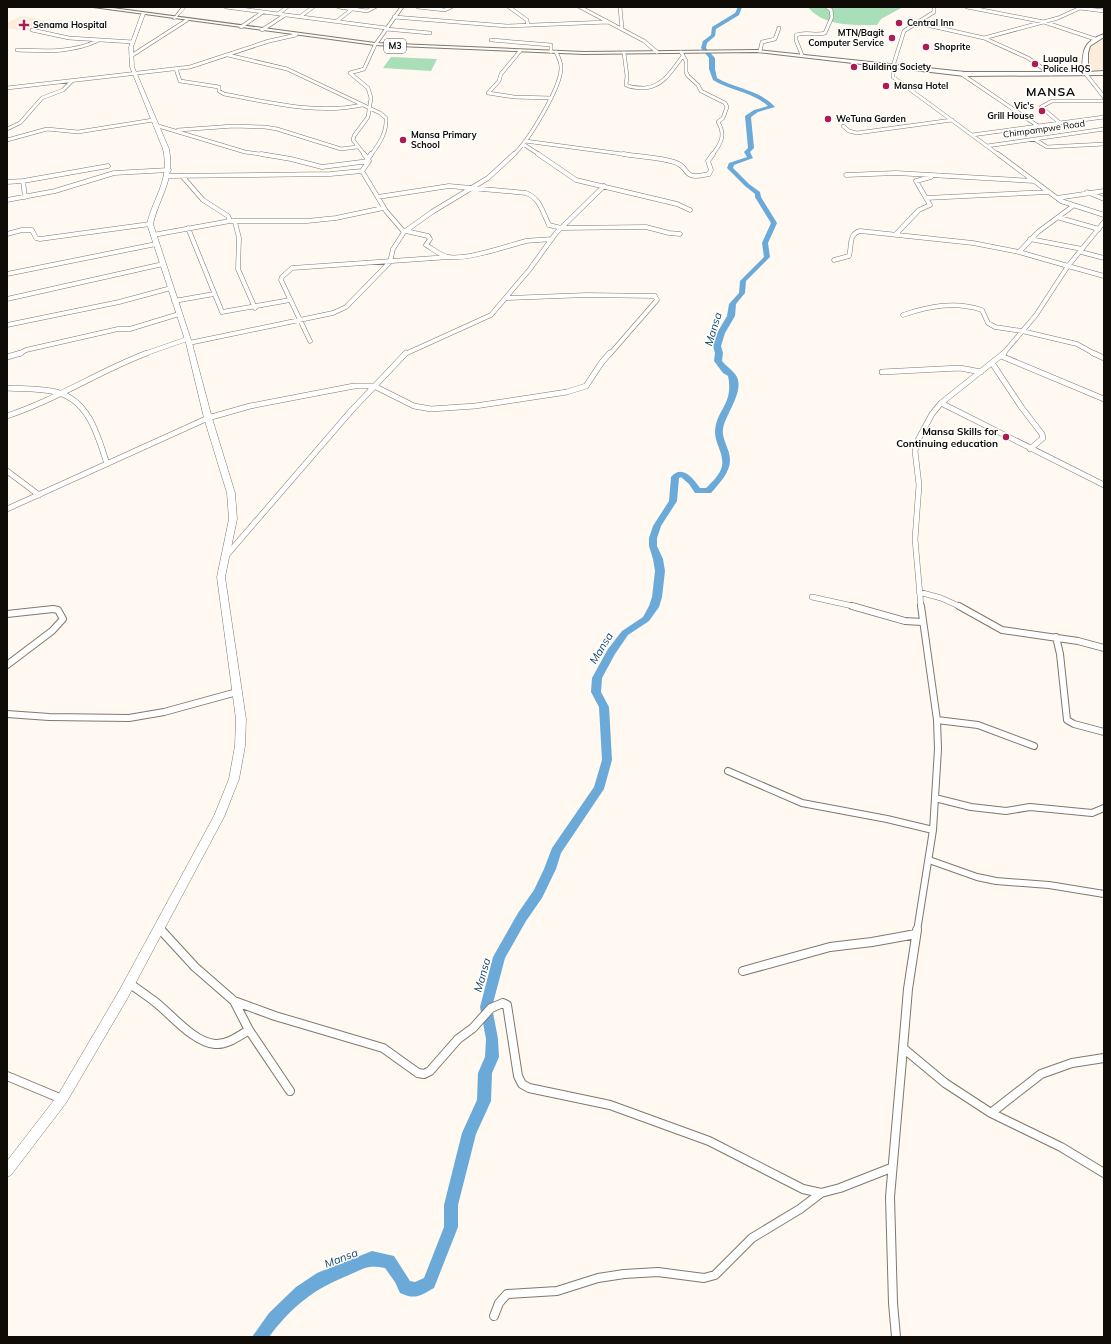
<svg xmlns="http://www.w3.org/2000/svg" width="1111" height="1344" font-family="Mulish,sans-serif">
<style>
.built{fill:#fbedd9}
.green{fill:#a8deb8}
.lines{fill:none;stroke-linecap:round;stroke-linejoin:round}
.river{fill:#6baad8;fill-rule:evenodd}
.street-far4-casing{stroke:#80786c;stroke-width:4}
.street-far3-casing{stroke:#80786c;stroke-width:5}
.street-far2-casing{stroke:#80786c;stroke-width:6}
.street-far1-casing{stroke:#80786c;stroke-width:8}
.street-casing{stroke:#80786c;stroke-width:10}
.secondary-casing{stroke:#80786c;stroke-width:1}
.primary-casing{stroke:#80786c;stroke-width:2}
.street-far4{stroke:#fff;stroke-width:3}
.street-far3{stroke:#fff;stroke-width:4}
.street-far2{stroke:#fff;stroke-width:5}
.street-far1{stroke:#fff;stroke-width:6}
.street{stroke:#fff;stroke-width:8}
.secondary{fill:#fff;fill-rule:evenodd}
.primary{fill:#fff;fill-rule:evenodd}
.poi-dot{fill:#ac1c53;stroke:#fff;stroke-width:1.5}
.labels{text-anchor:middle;stroke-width:3;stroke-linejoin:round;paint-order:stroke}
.far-poi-label{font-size:9px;font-weight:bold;fill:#0f0c08;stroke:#fff;text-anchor:start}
.shield{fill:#fff;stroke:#575552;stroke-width:1}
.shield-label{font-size:9px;font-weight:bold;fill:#0f0c08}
.far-street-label{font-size:9px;fill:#0f0c08;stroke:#fff}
.poi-label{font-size:10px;font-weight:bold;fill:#0f0c08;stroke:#fff;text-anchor:end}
.water-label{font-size:11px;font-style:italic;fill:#154565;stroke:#fff}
.far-district-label{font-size:12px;font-weight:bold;letter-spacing:1px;fill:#0f0c08;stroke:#fff}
</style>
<rect width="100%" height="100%" fill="#fff9f2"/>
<path class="built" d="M 21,16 L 49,21 L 28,31 L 7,28 L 7,23 Z
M 1104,39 L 1104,71 L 1094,71 L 1091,70 L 1089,47 Z"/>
<path class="green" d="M 808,7 L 903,7 L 881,19 L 877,25 C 855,25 823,27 808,7 Z
M 391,57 L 437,59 L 431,71 L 383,68 Z"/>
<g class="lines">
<path class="river" d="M 738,7 L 742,7 L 739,15 L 716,29 L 715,36 L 707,43 L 706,48 L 715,58 L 715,69 L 717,78 C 736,89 760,90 775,107 L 758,112 L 751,117 L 754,148 L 750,152 L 753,158 L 734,165 L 733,168 L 749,184 L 760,192 L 761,197 L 777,223 L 768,243 L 770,257 L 746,281 L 745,293 L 736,304 L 735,316 L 725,333 L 721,346 L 723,353 L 722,361 C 726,366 731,369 735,374 C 747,389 725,414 723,429 C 722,437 726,443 728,450 C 735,468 722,480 711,493 L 695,493 L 689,484 L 681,477 L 679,478 L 677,501 L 661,526 L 657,538 L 657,546 L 663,559 L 665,571 L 662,597 L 659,607 L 649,621 L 628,635 L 615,654 L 602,678 L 601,692 L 609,707 L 612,760 L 604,789 L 561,853 L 556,869 L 542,898 L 526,921 L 505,958 L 492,1007 L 498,1039 L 499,1057 L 492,1073 L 491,1101 L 476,1134 L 458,1205 L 458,1227 L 434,1288 C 420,1296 415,1300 400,1293 L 395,1282 L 385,1268 C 368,1265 365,1268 349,1275 C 314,1289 292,1306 269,1337 L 252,1337 L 269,1313 L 296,1287 L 317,1273 L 372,1251 L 394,1256 L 410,1281 L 415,1282 L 424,1278 L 444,1227 L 444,1205 L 462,1133 L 477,1100 L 478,1073 L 485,1057 L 486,1039 L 480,1007 L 493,957 L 518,913 L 534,890 L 544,869 L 552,848 L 594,787 L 602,760 L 599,707 L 591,692 L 592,678 L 608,649 L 622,631 L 643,617 L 649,606 L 652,597 L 655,571 L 653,559 L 649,546 L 649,538 L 653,526 L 669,501 L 671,477 C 682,464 693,478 700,488 L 706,488 C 712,482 720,475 722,466 C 724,453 715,444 715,432 C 716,409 734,405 728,376 L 723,373 L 714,361 L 715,353 L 713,346 L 717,333 L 727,316 L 729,304 L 739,293 L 740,281 L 764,257 L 762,243 L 771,223 L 755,197 L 755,194 L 745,186 L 727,168 L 729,163 L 747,157 L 744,152 L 748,148 L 745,116 L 754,110 L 768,106 C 753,92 731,91 713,80 L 709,69 L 709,58 L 701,48 L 703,41 L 711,35 L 712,27 L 735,13 Z"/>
<defs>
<path id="street-far4" d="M 226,7 L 386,28
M 339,7 L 367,11 L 375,7
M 418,7 L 445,10 L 451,7
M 509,7 L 527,20 L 528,26
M 580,7 L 644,41 L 657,52
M 620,7 L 622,29
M 934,7 L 934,12 L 904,31 L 893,66 L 893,77 L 999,155
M 967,7 L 1044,22 L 1095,39
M 278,14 L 287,7
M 301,16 L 313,7
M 394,17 L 507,26 L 608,22
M 337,21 L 351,10
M 918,23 L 984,38 L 1058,18 L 1080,8 L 1104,11
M 241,27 L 263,12
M 386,29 L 430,33
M 32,30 L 69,38 L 133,42
M 262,30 L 285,15
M 984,38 L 1028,58 L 1051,74
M 491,40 L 551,45 L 551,52
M 17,50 C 45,51 71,53 97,41
M 520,51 L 501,74 L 499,81 L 488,93 L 514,97 L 551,98
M 760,51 L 762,42 L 775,39 L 779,28
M 681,52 L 686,61 L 686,72 L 688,76 L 698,85 L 701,91 L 725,103 L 727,107 L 723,118 L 718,122 C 726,135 721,144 712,155
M 624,53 L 627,76 L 626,85 C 632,88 638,88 645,88 C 664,86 672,70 683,56
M 228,55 L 287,69 L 380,113 L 386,118 C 387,133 379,144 371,155
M 802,55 L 796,40 L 796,35 C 806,31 815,36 825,33 L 832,17 L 831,10 L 827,7
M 131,56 L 187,20
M 176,69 L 180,81 L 219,87 L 219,91 L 224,94 C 269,102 317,115 362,105
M 960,73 L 1038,126 L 1104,117
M 1085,73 L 1104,97
M 7,88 L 190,67 L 269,41 L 296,35
M 1060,123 L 1041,107 L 1052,101 L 1104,101
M 155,125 L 245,152 L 268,155
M 843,126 L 849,131 L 857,133 L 952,120
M 7,129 L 20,123 L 42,98 L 63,90 L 72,81
M 178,130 L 234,126 L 265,127 L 277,129 L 341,149 L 357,147
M 972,135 L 1038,126
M 1034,139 L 1047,147 L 1104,144
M 7,140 L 47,129 L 78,132 L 153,120
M 525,141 L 630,155
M 523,144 L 540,155
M 987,146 L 1104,129
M 365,155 L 353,140 L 354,136 L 368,117 L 371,98 L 368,88 L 350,73 L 364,69 L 375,45 L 402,7
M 513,155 C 528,142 562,86 561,67 C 561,62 558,56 556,52"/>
<path id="street-far3" d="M 261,154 L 291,159 L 322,167 L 369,161
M 364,154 L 369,161 L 362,171 L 386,211 L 404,232
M 538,154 L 576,180 L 677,204 L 690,210
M 623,154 C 640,157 658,157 674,162 C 692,167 679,181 709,174 L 711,170 L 708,161 L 713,154
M 998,154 L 1061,201 L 1104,215
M 368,159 L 371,154
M 846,175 L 896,173 L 1034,181
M 167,176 L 330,174 L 362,171
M 182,176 L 203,200 L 228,216 L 230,221
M 23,181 L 108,166
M 7,182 L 23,181 L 25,197
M 1087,192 L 1104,199
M 378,197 L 449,186 L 526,193 C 540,198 543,213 549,225 L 561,228 L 646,227 L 669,233 L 680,234
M 926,198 L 1049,192
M 1057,198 L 1104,191
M 7,200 L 55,191 L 114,173 L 169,170
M 1060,218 L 1099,229
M 235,222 L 239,238 L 238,269 L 255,308
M 1104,222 L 1068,266 L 1104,276
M 188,228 L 222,312 L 290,300
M 406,231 L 428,236 L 430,239 L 426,245 C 433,249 440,255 448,257 C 467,260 507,246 526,241 C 534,240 543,240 551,239
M 7,234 L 22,230 L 32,230 L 36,238 L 40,239 L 150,224
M 896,234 L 919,210 L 930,205 L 916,181 L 931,177
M 153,235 L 230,221 L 307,221 L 336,218 L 383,208
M 1030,239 L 1082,249
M 1019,252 L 1038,232 L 1073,206
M 1081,252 L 1104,258
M 834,260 L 849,256 C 852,247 848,234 860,231 L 973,243 L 1019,252 L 1068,266 L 1036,315 L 1003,354
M 7,274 L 156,244
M 507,298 L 587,295 L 655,296 L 657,300 L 610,354
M 7,299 L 163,264
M 174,301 L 214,294
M 903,315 C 929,306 955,301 982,310 L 988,323 L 995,327 L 1022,331 L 1077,344 L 1095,354
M 7,325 L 119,302 L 171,288
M 310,341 L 281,280 L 282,277 L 292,268 L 449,257
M 189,343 L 333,313 L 346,307 L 390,262 L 393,249 L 404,232 L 432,212 L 488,178 L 514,154
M 19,354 L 26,350 L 118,329 L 130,329 L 179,314
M 144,354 L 187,339
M 405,354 L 491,315 L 530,269 L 556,233 L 604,186"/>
<path id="street-far2" d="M 1093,353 L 1104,358
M 1001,356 L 1104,399
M 7,357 L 21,353
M 992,363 L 1022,408 L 1042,434 L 1043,438 L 1030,449
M 882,372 L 960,368 L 981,372
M 7,388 C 23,389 40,388 56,392 C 89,400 98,436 107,464
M 941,403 L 1104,485
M 7,416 C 56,400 99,371 147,353
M 7,471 L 39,495
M 7,509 L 208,418 L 250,406 L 354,386 L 374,386 L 414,406 L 431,409 L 475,406 L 567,392 L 586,386 L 602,362 L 610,353
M 226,556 L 351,411 L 406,353
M 919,592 L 941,598 L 961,607
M 812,597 L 857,607
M 921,607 L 915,539 L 919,485 L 915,451 L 918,440 L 932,414 L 941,403 L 1004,353"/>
<path id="street-far1" d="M 852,606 L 905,621 L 922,622
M 959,606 L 1002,630 L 1078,641 L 1104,648
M 7,614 L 53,609 L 58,610 L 63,619 L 52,631 L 7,665
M 1056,637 L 1060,654 L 1067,720 L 1074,724 L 1104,732
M 7,714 L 49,717 L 129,718 L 164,712 L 237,692
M 937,720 L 978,725 L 1034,746
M 728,771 L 802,803 L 887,819 L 933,830
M 935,798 L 971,807 L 1006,811 L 1030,807 L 1092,813 L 1104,808
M 929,860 L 977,877 L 996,881 L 1049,885 L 1104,894
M 159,927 L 162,931
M 917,931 L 933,830 L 938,749 L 937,720 L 921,606"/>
<path id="street" d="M 161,930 L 195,967 L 234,1001 L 275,1016 L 383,1048 L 418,1073 L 424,1074 L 430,1071 L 458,1039 L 473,1028 L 491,1008 L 503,1003 L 507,1005 L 518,1076 L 522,1084 L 529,1088 L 610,1105 L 709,1141 L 803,1189 L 821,1193 L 840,1188 L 891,1168
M 917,930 L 908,989 L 903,1048 L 945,1083 L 991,1113 L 1041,1074 L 1072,1063 L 1104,1058
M 743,971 L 830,947 L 872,942 L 916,934
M 129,983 C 137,989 146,995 154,1001 C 171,1014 193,1042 215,1044 C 227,1045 239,1036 249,1030
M 234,1001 L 249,1030 L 290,1091
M 7,1076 L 62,1099
M 991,1113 L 1061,1147 L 1104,1173
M 494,1316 L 499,1303 L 507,1294 L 557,1291 L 598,1278 L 624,1274 L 658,1272 L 704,1278 L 715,1275 L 752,1238 L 800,1209 L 821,1193
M 896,1337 L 893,1303 L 890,1197 L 903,1048"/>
<path id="secondary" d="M 182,7 L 186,7 L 175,19 L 173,19 Z
M 143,13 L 145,14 L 133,47 L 134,67 L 169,149 C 175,181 160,195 153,224 L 192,343 L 212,418 L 235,493 L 237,519 L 225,577 L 246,719 L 245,746 L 239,779 L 224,817 L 127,999 L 66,1103 L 11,1175 L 7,1177 L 7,1161 L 58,1095 L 119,991 L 214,816 L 229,779 L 235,746 L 236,719 L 217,577 L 229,519 L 227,493 L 204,418 L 186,343 L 147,224 C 154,195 170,181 163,149 L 130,67 L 129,47 L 141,14 Z"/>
<path id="primary" d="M 93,7 L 105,7 L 375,43 L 584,52 L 757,50 L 965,72 L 1082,72 C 1083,51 1082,42 1104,34 L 1104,37 L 1090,46 L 1088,53 L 1088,72 L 1104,71 L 1104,75 L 965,76 L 757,52 L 584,54 L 375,45 Z"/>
</defs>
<use href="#street-far4" class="street-far4-casing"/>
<use href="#street-far3" class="street-far3-casing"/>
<use href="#street-far2" class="street-far2-casing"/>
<use href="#street-far1" class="street-far1-casing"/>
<use href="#street" class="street-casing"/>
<use href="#secondary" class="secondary-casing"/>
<use href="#primary" class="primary-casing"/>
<use href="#street-far4" class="street-far4"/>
<use href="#street-far3" class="street-far3"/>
<use href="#street-far2" class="street-far2"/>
<use href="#street-far1" class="street-far1"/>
<use href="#street" class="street"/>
<use href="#secondary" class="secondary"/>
<use href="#primary" class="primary"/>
</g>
<g class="poi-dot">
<circle cx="899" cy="23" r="4"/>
<path d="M22 19h4v4h4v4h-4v4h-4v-4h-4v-4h4z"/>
<circle cx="892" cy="38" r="4"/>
<circle cx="926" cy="47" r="4"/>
<circle cx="1035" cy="64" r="4"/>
<circle cx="854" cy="67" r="4"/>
<circle cx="886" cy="86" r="4"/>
<circle cx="1042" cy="111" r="4"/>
<circle cx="828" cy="119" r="4"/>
<circle cx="403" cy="140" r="4"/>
<circle cx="1006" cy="437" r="4"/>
</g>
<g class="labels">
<g class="far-poi-label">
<text x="907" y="26">Central Inn</text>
<text x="33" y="28">Senama Hospital</text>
<text x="884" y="36" text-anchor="end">MTN/Bagit<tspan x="884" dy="10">Computer Service</tspan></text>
<text x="934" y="50">Shoprite</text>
<text x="1043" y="62">Luapula<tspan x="1043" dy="10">Police HQS</tspan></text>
<text x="862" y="70">Building Society</text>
<text x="894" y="89">Mansa Hotel</text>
<text x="1034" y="109" text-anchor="end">Vic's<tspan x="1034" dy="10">Grill House</tspan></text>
<text x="836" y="122">WeTuna Garden</text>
<text x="411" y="138">Mansa Primary<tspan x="411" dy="10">School</tspan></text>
</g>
<rect class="shield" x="384" y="39" width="22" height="14" rx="3"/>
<g class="shield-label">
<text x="395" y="49">M3</text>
</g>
<g class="far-street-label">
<text transform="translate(1044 129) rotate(-8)" y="3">Chimpampwe Road</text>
</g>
<g class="poi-label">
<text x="998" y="435">Mansa Skills for<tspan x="998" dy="12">Continuing education</tspan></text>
</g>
<g class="water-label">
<text transform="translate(713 329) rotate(-73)" y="4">Mansa</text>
<text transform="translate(601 648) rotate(-59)" y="4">Mansa</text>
<text transform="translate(482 975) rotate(-74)" y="4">Mansa</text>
<text transform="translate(341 1258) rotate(-21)" y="4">Mansa</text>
</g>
<g class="far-district-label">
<text x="1051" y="96">MANSA</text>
</g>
</g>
<rect width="1111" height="1344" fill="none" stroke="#0f0c08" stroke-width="16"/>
</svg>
